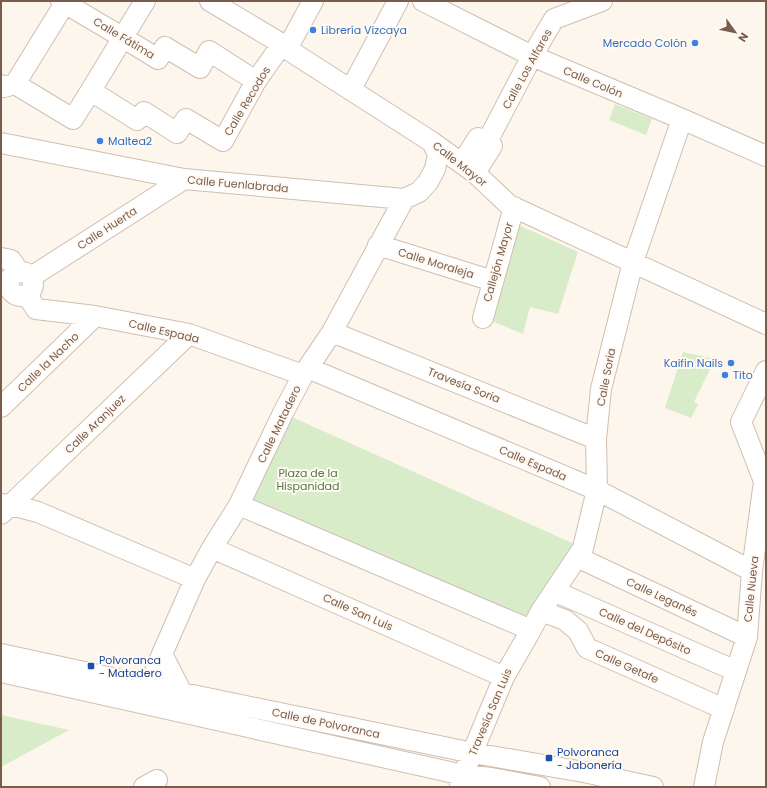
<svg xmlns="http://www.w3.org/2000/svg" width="767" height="788" font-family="Poppins,sans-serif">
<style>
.green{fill:#d8ecc9}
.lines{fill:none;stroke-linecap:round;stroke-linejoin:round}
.minor-casing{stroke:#d1beb0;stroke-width:22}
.minor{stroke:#fff;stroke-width:20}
.shop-dot{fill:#3f7fe0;stroke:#fffaf3;stroke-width:1.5}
.transit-dot{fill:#1a4fb4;stroke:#fffaf3;stroke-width:1.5}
.labels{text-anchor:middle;stroke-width:4;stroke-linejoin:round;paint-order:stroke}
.shop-label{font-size:11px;fill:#366cbe;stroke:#fffaf3;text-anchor:start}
.street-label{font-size:11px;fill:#7a5c4d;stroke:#fffaf3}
.park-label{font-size:11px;fill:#537a41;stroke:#fffaf3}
.transit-label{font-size:11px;fill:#164399;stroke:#fffaf3;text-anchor:start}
</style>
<rect width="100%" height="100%" fill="#fdf6ec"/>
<path class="green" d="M 615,104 L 652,119 L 646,135 L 609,120 Z
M 514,223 L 578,252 L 558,314 L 530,307 L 523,334 L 487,319 Z
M 683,352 L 715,359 L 694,402 L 698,404 L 691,418 L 665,408 Z
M 283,413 L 583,548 L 531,630 L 239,505 Z
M 1,715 L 69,730 L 1,767 Z"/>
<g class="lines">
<defs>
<path id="minor" d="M 61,1 L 122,37 L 158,59 L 165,47 L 200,68 L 209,51 L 256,81
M 210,1 L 282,44 L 287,49 L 432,142 L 475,173 L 509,205 L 766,324
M 423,1 L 532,56 L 682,119 L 766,156
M 287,49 L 313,1
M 15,84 L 65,3
M 1,85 L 4,87 L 15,84 L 73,119 C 98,80 121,40 145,1
M 351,89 L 398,1
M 91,91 L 137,120 L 144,112 L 177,133 L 186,119 L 223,141 L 256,81 L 282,44
M 1,143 L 184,179 L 404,199 L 419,192 L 428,182 L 435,169 L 438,154 L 432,142
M 462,163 L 478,138 L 487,142
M 475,173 L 492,146 L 487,142 L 532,56 L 554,19 L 602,1
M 378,245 L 493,281
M 1,258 L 11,260 L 19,272
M9 284a12 12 0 1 1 24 0a12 12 0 1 1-24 0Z
M 31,277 L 184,179
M 27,295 L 36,309 L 95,316 L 189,334 L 303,375
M 483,318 L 514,207
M 332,332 L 596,439
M 308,368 L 597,490 L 752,571
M 1,407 L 95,316
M 1,504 L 11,505 L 38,512 L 195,579
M 239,505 L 531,630
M 1,514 L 189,334
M 212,548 L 504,677
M 577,557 L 747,637
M 554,591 L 736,671
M 541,611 L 565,620 L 578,631 L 587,648 L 724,709
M 1,654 L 149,686 L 473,753 L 584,772 L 653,787
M 162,654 L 182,693
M 1,672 L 463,775 L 491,778 L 540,787
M 142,703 L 162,654 L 195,579 L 212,548 L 239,505 L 283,413 L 303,375 L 332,332 L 404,199
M 144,787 L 157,780
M 460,787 L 463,775 L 504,677 L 531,630 L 541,611 L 583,548 L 597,490 L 596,439 L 601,389 L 633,262 L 682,119
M 704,787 L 713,742 L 747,637 L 752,571 L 764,481 L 741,422 L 766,371"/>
</defs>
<use href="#minor" class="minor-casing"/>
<use href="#minor" class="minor"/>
</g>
<g class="shop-dot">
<circle cx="313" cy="30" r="4"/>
<circle cx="695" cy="43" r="4"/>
<circle cx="100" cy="141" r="4"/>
<circle cx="731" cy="363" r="4"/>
<circle cx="725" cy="375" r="4"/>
</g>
<g class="transit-dot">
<rect x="87" y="662" width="8" height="8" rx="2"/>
<rect x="545" y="754" width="8" height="8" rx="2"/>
</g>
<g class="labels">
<g class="shop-label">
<text x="321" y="34">Librería Vizcaya</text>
<text x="687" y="47" text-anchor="end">Mercado Colón</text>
<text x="108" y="145">Maltea2</text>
<text x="723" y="367" text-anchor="end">Kaifin Nails</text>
<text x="733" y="379">Tito</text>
</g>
<g class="street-label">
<text transform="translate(124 38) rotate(31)" y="4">Calle Fátima</text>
<text transform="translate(527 69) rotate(-61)" y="4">Calle Los Alfares</text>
<text transform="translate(593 82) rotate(23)" y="4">Calle Colón</text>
<text transform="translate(247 101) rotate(-59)" y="4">Calle Recodos</text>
<text transform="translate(460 164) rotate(38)" y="4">Calle Mayor</text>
<text transform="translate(238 184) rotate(5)" y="4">Calle Fuenlabrada</text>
<text transform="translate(107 228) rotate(-33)" y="4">Calle Huerta</text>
<text transform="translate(498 262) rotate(-74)" y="4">Callejón Mayor</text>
<text transform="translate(436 263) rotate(17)" y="4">Calle Moraleja</text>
<text transform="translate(164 331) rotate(13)" y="4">Calle Espada</text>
<text transform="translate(48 362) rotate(-44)" y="4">Calle la Nacho</text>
<text transform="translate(606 377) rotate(-79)" y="4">Calle Soria</text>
<text transform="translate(464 385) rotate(22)" y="4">Travesía Soria</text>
<text transform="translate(95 424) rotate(-44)" y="4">Calle Aranjuez</text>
<text transform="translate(279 424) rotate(-64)" y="4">Calle Matadero</text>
<text transform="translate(533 463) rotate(23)" y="4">Calle Espada</text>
<text transform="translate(751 589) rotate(-84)" y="4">Calle Nueva</text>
<text transform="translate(662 597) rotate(25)" y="4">Calle Leganés</text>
<text transform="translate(358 612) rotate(24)" y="4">Calle San Luis</text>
<text transform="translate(645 631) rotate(24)" y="4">Calle del Depósito</text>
<text transform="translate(627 666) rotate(24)" y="4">Calle Getafe</text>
<text transform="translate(490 712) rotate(-67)" y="4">Travesía San Luis</text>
<text transform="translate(326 723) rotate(12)" y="4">Calle de Polvoranca</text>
</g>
<g class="park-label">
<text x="308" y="477">Plaza de la<tspan x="308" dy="13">Hispanidad</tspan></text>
</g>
<g class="transit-label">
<text x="99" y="664">Polvoranca<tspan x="99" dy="13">- Matadero</tspan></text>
<text x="557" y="756">Polvoranca<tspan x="557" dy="13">- Jabonería</tspan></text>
</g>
</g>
<rect width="767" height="788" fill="none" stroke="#7a5c4d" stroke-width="4"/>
<g transform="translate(735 32) rotate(123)" stroke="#fffaf3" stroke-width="3" paint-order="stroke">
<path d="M0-3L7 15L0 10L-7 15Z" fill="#7a5c4d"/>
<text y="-6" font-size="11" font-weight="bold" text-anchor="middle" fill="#7a5c4d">N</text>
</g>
</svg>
